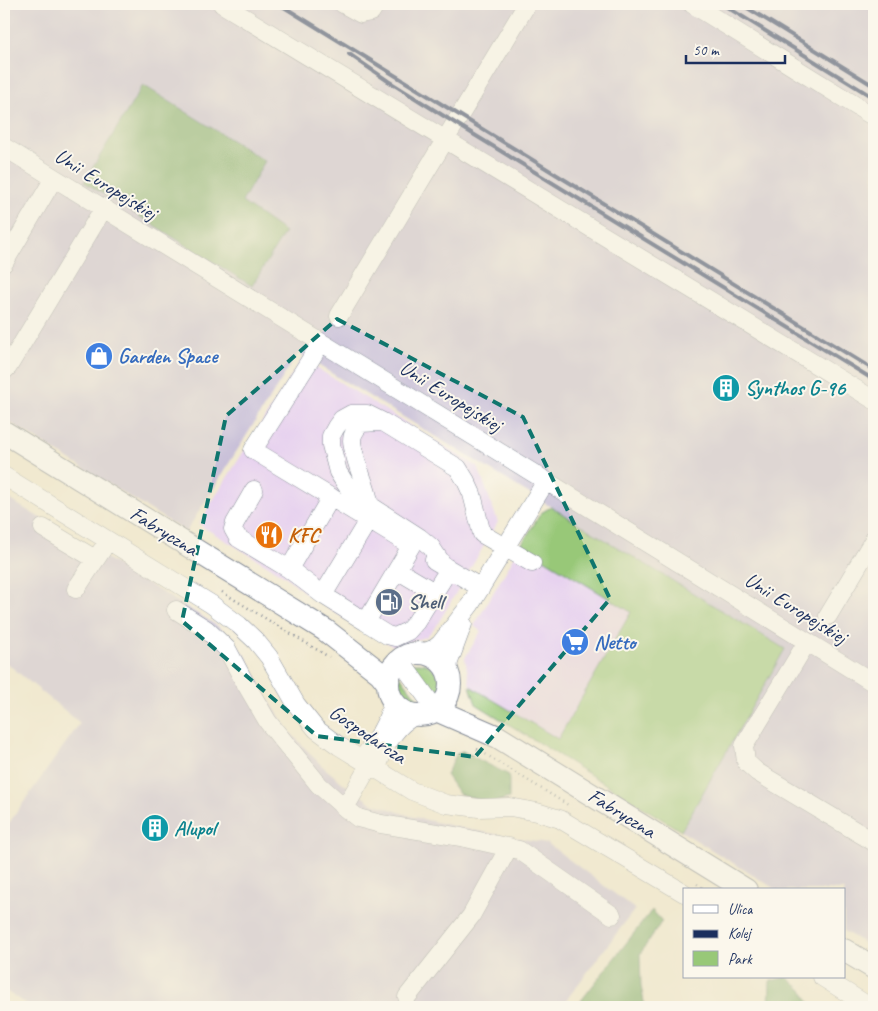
<svg xmlns="http://www.w3.org/2000/svg" width="878" height="1011" font-family="Caveat,sans-serif">
<style>
.built{fill:#e7d2ef}
.industrial{fill:#c8bfd8}
.green{fill:#98c878;stroke:#5a7c6b}
.forest{fill:#7aac68;stroke:#4a6e63}
.lines{fill:none;stroke-linecap:round;stroke-linejoin:round}
.minor-casing{stroke:#868c97;stroke-width:19}
.major-casing{stroke:#868c97;stroke-width:24}
.path{stroke:#868c97;stroke-width:2.5;stroke-dasharray:1 4;stroke-linecap:butt}
.minor{stroke:#fff;stroke-width:18}
.major{stroke:#fff;stroke-width:22}
.rail{stroke:#1b2f5e;stroke-width:4}
.marked{fill:none;stroke:#0f766e;stroke-width:4;stroke-dasharray:10 6;stroke-linejoin:round}
.labels{text-anchor:middle;stroke-width:4;stroke-linejoin:round;paint-order:stroke}
.street-label{font-size:21px;fill:#1b2f5e;stroke:#fbf7ec}
.shop-label{font-size:21px;font-weight:bold;fill:#366cbe;stroke:#fbf7ec;text-anchor:start}
.culture-label{font-size:21px;font-weight:bold;fill:#0d838f;stroke:#fbf7ec;text-anchor:start}
.food-label{font-size:21px;font-weight:bold;fill:#c56008;stroke:#fbf7ec;text-anchor:start}
.service-label{font-size:21px;font-weight:bold;fill:#4e5e75;stroke:#fbf7ec;text-anchor:start}
</style>
<rect width="100%" height="100%" fill="#fbf7ec"/>
<filter id="ink" filterUnits="userSpaceOnUse"><feTurbulence type="fractalNoise" baseFrequency=".02" numOctaves="2"/><feDisplacementMap in="SourceGraphic" scale="10" xChannelSelector="R" yChannelSelector="G"/><feConvolveMatrix kernelMatrix="1 2 1 2 8 2 1 2 1" color-interpolation-filters="sRGB"/></filter>
<filter id="wash" filterUnits="userSpaceOnUse"><feTurbulence type="fractalNoise" baseFrequency=".0096" numOctaves="4" result="noise"/><feDisplacementMap in="SourceGraphic" scale="20" xChannelSelector="R" yChannelSelector="G"/><feGaussianBlur stdDeviation="1.12" result="paint"/><feColorMatrix in="noise" values="0 0 0 0 0 0 0 0 0 0 0 0 0 0 0 0 0 1.4 0 .05"/><feComposite in="paint" operator="in"/></filter>
<g filter="url(#wash)">
<rect width="100%" height="100%" fill="#f1e9d0"/>
<path class="built" d="M 302,359 L 478,467 L 498,522 L 437,625 L 426,637 L 394,646 L 369,634 L 309,596 L 285,576 L 198,524 Z
M 521,545 L 631,611 L 558,739 L 470,686 L 465,658 L 481,631 L 474,626 Z"/>
<path class="industrial" d="M 4,4 L 874,4 L 874,949 L 844,931 L 844,890 L 777,890 L 681,831 L 785,649 L 298,353 L 186,532 L 4,419 Z
M 4,496 L 219,627 L 246,656 L 264,692 L 289,731 L 321,765 L 344,784 L 370,802 L 410,816 L 466,829 L 547,843 L 635,909 L 561,1007 L 31,1007 L 4,990 L 4,830 L 80,723 L 4,661 Z"/>
<path class="green" d="M 551,507 L 785,649 L 681,831 L 476,704 L 470,686 L 558,739 L 631,612 L 521,545 L 541,513 Z
M 417,663 C 434,663 441,675 441,691 L 436,698 L 409,664 Z
M 399,675 L 423,706 C 405,706 393,693 399,675 Z"/>
<path class="forest" d="M 143,85 L 265,161 L 242,202 L 285,232 L 252,286 L 84,182 Z
M 462,751 L 509,775 L 509,798 L 492,803 L 459,794 L 446,775 L 456,755 Z
M 652,910 L 662,921 L 640,954 L 641,986 L 645,1007 L 576,1007 Z
M 787,977 L 803,991 L 812,1007 L 769,1007 L 770,981 Z"/>
</g>
<g filter="url(#ink)">
<g class="lines">
<defs>
<path id="minor" d="M 222,4 L 874,400
M 343,4 L 361,14 L 371,12 L 376,4
M 692,4 L 874,117
M 4,147 L 874,683
M 4,263 L 54,178
M 339,316 L 527,4
M 321,343 L 253,450 L 403,541
M 4,371 L 8,367 L 103,209
M 4,476 L 211,604 L 239,625 L 256,641 L 269,657 L 296,704 L 316,729 L 339,746 L 412,791 L 446,804 L 479,808 L 510,807 L 537,812 L 560,819 L 684,893
M 254,490 L 235,523 L 233,529 L 238,538 L 289,569 L 323,595 L 366,622
M 43,528 L 95,559
M 411,546 L 366,622 L 387,635 L 395,637 L 408,631 L 416,622 L 449,569
M 434,560 L 481,588
M 443,565 L 431,547 L 419,537 L 360,499 L 347,486 L 338,472 L 331,445 L 331,436 L 336,427 L 342,419 L 351,414 L 367,414 L 383,422 L 458,468 L 466,481 L 472,494 L 482,534 L 532,563
M 289,569 L 331,497
M 397,570 L 434,592
M 76,589 L 102,550
M 323,595 L 369,519 C 375,498 353,464 352,440 C 352,433 357,428 361,423 L 380,422
M 176,610 L 206,629 L 227,649 L 244,681 L 268,722 L 319,785 L 345,808 L 370,764
M 828,616 L 874,539
M 807,642 L 744,746 L 746,762 L 757,772 L 874,842
M 424,653 L 435,648 L 440,644 L 470,605 L 546,481
M 399,659 L 436,710
M 448,672 L 449,662 L 463,624
M 362,759 C 375,742 389,723 392,701
M 377,768 C 384,747 395,724 417,715
M 345,808 L 358,818 L 381,824 L 461,837 L 519,850 L 612,915
M 822,977 L 870,1007
M 407,997 L 471,916 L 509,847"/>
<path id="major" d="M 4,432 L 325,630 L 380,673 L 387,682
M388 684a31 31 0 1 1 62 0a31 31 0 1 1-62 0Z
M 436,710 L 498,737 L 746,890
M 844,950 L 874,968"/>
</defs>
<use href="#minor" class="minor-casing"/>
<use href="#major" class="major-casing"/>
<path class="path" d="M 222,592 L 329,657
M 477,749 L 568,805
M 697,884 L 706,890"/>
<use href="#minor" class="minor"/>
<use href="#major" class="major"/>
<path class="rail" d="M 279,4 L 874,370
M 722,4 L 874,98
M 741,4 L 874,86
M 349,54 L 388,81 L 455,123 L 874,380"/>
</g>
</g>
<path d="M0 0H878V1011H0ZM 337,319 L 523,417 L 610,599 L 475,757 L 317,736 L 182,621 L 226,416 Z" fill="#f1e9d0" fill-opacity=".55" fill-rule="evenodd"/>
<path class="marked" d="M 337,319 L 523,417 L 610,599 L 475,757 L 317,736 L 182,621 L 226,416 Z"/>
<defs>
<symbol id="shop-disc" viewBox="-11 -11 22 22"><circle r="9.5" fill="#3f7fe0" stroke="#fbf7ec"/><path d="M-5-2.5h2.3a2.7 3.5 0 0 1 5.4 0H5L5.5 6h-11ZM-1.5-2.5h3a1.5 2.3 0 0 0-3 0Z" fill="#fff"/></symbol>
<symbol id="building-disc" viewBox="-11 -11 22 22"><circle r="9.5" fill="#0f9aa8" stroke="#fbf7ec"/><path d="M-4-6H4V6H1V3H-1V6H-4ZM-2.5-4.3h1.7v1.8h-1.7ZM.8-4.3h1.7v1.8H.8ZM-2.5-1h1.7V.8h-1.7ZM.8-1h1.7V.8H.8Z" fill="#fff"/></symbol>
<symbol id="restaurant-disc" viewBox="-11 -11 22 22"><circle r="9.5" fill="#e8710a" stroke="#fbf7ec"/><path d="M-5-6h1v4h1v-4h1v4h1v-4h1v5L-1.5 .5V6h-2V.5L-5-1ZM5-6V6H3V1.5H1.5Q1.5-4 5-6Z" fill="#fff"/></symbol>
<symbol id="fuel-disc" viewBox="-11 -11 22 22"><circle r="9.5" fill="#5c6f8a" stroke="#fbf7ec"/><path d="M-5.5-6h7V0h2V4h1.3V-2.5L3-4.5l.8-.8L6-3V5H2.5V1h-1V6h-7ZM-4.2-4.7v3.2H.2V-4.7Z" fill="#fff"/></symbol>
<symbol id="supermarket-disc" viewBox="-11 -11 22 22"><circle r="9.5" fill="#3f7fe0" stroke="#fbf7ec"/><path d="M-6-5.5h2.5l.6 2H6L4.5 2H-2.5L-4.4-4H-6ZM-1.5 3.2a1.3 1.3 0 1 0 .1 0ZM3 3.2a1.3 1.3 0 1 0 .1 0Z" fill="#fff"/></symbol>
</defs>
<g fill-rule="evenodd">
<use href="#shop-disc" x="83" y="340" width="32" height="32"/>
<use href="#building-disc" x="710" y="372" width="32" height="32"/>
<use href="#restaurant-disc" x="253" y="519" width="32" height="32"/>
<use href="#fuel-disc" x="373" y="586" width="32" height="32"/>
<use href="#supermarket-disc" x="559" y="626" width="32" height="32"/>
<use href="#building-disc" x="139" y="812" width="32" height="32"/>
</g>
<g class="labels">
<g class="street-label">
<text transform="translate(106 184) rotate(32)" y="7">Unii Europejskiej</text>
<text transform="translate(451 396) rotate(32)" y="7">Unii Europejskiej</text>
<text transform="translate(164 531) rotate(32)" y="7">Fabryczna</text>
<text transform="translate(796 608) rotate(32)" y="7">Unii Europejskiej</text>
<text transform="translate(368 734) rotate(34)" y="7">Gospodarcza</text>
<text transform="translate(622 813) rotate(32)" y="7">Fabryczna</text>
</g>
<g class="shop-label">
<text x="118" y="363">Garden Space</text>
<text x="594" y="649">Netto</text>
</g>
<g class="culture-label">
<text x="745" y="395">Synthos G-96</text>
<text x="174" y="835">Alupol</text>
</g>
<g class="food-label">
<text x="288" y="542">KFC</text>
</g>
<g class="service-label">
<text x="408" y="609">Shell</text>
</g>
</g>
<rect width="878" height="1011" fill="none" stroke="#fbf7ec" stroke-width="20"/>
<rect x="683" y="888" width="162" height="90" fill="#fbf7ec" stroke="#a1a7b3"/>
<rect x="693" y="905" width="25" height="8" fill="#ffffff" stroke="#a1a7b3"/>
<text x="728" y="914" font-size="15" fill="#1b2f5e">Ulica</text>
<rect x="693" y="930" width="25" height="8" fill="#1b2f5e" stroke="#a1a7b3"/>
<text x="728" y="938" font-size="15" fill="#1b2f5e">Kolej</text>
<rect x="693" y="951" width="25" height="15" fill="#98c878" stroke="#a1a7b3"/>
<text x="728" y="964" font-size="15" fill="#1b2f5e">Park</text>
<path d="M686 55v8h99v-8" fill="none" stroke="#1b2f5e" stroke-width="2.5"/>
<text x="693" y="55" font-size="15" fill="#1b2f5e" stroke="#fbf7ec" stroke-width="4" paint-order="stroke">50 m</text>
</svg>
